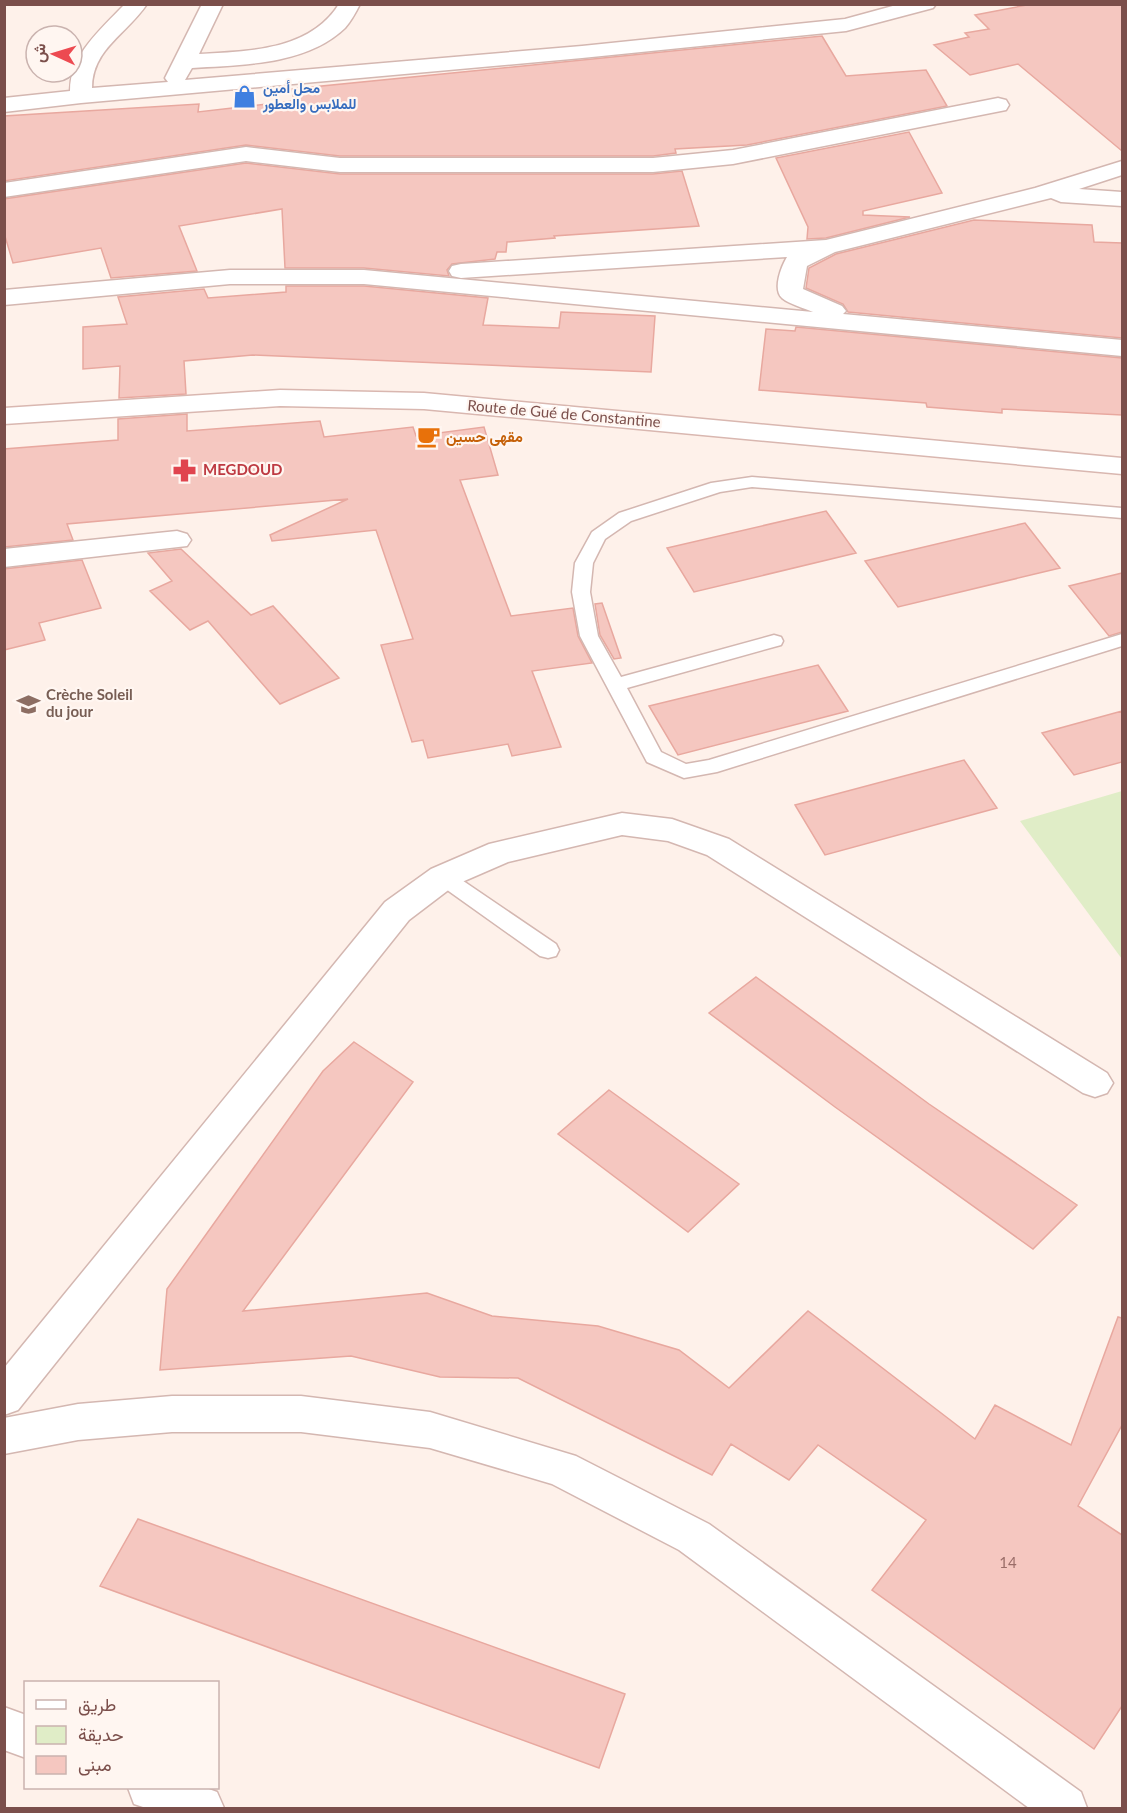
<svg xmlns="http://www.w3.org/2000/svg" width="1127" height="1813" font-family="Lato,Vazirmatn,sans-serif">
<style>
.green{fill:#e0edc7}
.building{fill:#f5c7c0;stroke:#e8a89f;stroke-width:1.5}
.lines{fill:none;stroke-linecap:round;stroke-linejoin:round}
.service-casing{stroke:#d4b7b1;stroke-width:3}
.minor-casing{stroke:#d4b7b1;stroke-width:3}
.tertiary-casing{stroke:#d4b7b1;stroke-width:3}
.secondary-casing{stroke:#d9b7b0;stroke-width:3}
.service{fill:#fff;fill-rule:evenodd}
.minor{fill:#fff;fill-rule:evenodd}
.tertiary{fill:#fff;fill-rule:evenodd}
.secondary{fill:#fff;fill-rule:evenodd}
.labels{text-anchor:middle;stroke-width:4.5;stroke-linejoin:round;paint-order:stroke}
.far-shop-label{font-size:14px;font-weight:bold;fill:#366cbe;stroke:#fff6f1;text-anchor:start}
.street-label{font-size:15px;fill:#7b4f4b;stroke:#fff6f1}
.food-label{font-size:15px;font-weight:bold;fill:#c56008;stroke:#fff6f1;text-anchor:start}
.health-label{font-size:15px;font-weight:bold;fill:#be3a42;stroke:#fff6f1;text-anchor:start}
.education-label{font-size:15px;font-weight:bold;fill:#785e54;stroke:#fff6f1;text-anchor:start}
.near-number-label{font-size:15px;fill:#9a6d68}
</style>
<rect width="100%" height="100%" fill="#fef1ea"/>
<path class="green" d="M 1122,791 L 1122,959 L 1020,821 Z"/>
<path class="building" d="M 1032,4 L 1122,4 L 1122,151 L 1018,64 L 970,75 L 934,45 L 969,37 L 965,33 L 989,29 L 975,15 Z
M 822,36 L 846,76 L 926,70 L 947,106 L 747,145 L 675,149 L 676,153 L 653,156 L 340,156 L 246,145 L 4,181 L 4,116 L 199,104 L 198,112 L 294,101 L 292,89 Z
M 909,132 L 942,193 L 863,211 L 863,215 L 910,217 L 826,238 L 807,239 L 808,227 L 776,158 Z
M 246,163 L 340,174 L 653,174 L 682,171 L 699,226 L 554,236 L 555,238 L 507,242 L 506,252 L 497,252 L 495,259 L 452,264 L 447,270 L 449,276 L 364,268 L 285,268 L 282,209 L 179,226 L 197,271 L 111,278 L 101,248 L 13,263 L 4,233 L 4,199 Z
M 974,220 L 1092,225 L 1094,242 L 1122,243 L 1122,338 L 848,312 L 843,304 L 806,288 L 809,268 L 836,254 Z
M 286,286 L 364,286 L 488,298 L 483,325 L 559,328 L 561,312 L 655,316 L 651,372 L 253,355 L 184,361 L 186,394 L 119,398 L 120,366 L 83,369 L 83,327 L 127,324 L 118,297 L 204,289 L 208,298 L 286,292 Z
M 796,327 L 1122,358 L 1122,415 L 1002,409 L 1002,413 L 927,407 L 926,403 L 759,390 L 766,329 L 795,331 Z
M 187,414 L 187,431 L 320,421 L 324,437 L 413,427 L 416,436 L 484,427 L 498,475 L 460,480 L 511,616 L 573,608 L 578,636 L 592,663 L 532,671 L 561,747 L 512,756 L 508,744 L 428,758 L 423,740 L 412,742 L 381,645 L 413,639 L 376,530 L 272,541 L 270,535 L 348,499 L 67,524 L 73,540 L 4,547 L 4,449 L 118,440 L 118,419 Z
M 826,511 L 856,553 L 694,592 L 667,548 Z
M 1025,523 L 1060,568 L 898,607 L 865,561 Z
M 181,549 L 251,615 L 273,606 L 339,678 L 280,704 L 208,621 L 190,630 L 150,591 L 172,581 L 148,553 Z
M 82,560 L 101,608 L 39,623 L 45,640 L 4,650 L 4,569 Z
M 1122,573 L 1122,632 L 1109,636 L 1069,586 Z
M 602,603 L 621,658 L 614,659 L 600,635 L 595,604 Z
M 818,665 L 848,711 L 678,755 L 649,706 Z
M 1122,711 L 1122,762 L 1074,775 L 1042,733 Z
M 964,760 L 997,808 L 825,855 L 795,805 Z
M 756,977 L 929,1104 L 1077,1205 L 1033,1249 L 835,1107 L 709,1013 Z
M 354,1042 L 413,1082 L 243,1311 L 427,1293 L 492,1316 L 598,1326 L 679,1350 L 729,1388 L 808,1311 L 975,1439 L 995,1405 L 1071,1445 L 1118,1317 L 1122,1318 L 1122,1425 L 1078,1506 L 1122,1535 L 1122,1706 L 1094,1749 L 872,1590 L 926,1520 L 818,1445 L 789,1480 L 731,1444 L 712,1475 L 518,1378 L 440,1377 L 351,1356 L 160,1370 L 167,1289 L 323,1071 Z
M 609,1090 L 739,1184 L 688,1232 L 558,1134 Z
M 138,1519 L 625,1694 L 599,1768 L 100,1586 Z"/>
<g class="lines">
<defs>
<path id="service" d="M 752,477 L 1122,508 L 1122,518 L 752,487 L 720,492 L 631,521 L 605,539 L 593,563 L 590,592 L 598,636 L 621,677 L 774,635 L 781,637 L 783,641 L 781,645 L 627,688 L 661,752 L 686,764 L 709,760 L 1122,634 L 1122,646 L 717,772 L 684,778 L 647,762 L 580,636 L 572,592 L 575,563 L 592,532 L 619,513 L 711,483 Z
M 443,870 L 450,872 L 556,944 L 559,950 L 556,956 L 548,958 L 540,956 L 436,882 L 433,877 L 436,872 Z"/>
<path id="minor" d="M 125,4 L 147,4 C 127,34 92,49 92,88 L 168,82 L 165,78 L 202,4 L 223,4 L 199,54 C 248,51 310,51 339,4 L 360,4 C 356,12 351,21 345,28 C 307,65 241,65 192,68 L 185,80 L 582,46 L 845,19 L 900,4 L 936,4 L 933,8 L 846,31 L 582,58 L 81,103 L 4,112 L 4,98 L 70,91 C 70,55 100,30 125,4 Z
M 998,98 L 1006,100 L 1009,105 L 1006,110 L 733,164 L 653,172 L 340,172 L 246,161 L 4,197 L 4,183 L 246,147 L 340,158 L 653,158 L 733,150 Z
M 1122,161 L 1122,175 L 1079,189 L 1122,192 L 1122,206 L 1061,202 L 1051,198 L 835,252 L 807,266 L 803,289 L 842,306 L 846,311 L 843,314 L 1122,340 L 1122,356 L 364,284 L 230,284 L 4,305 L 4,290 L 230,270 L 364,270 L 813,312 C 804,308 789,304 782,298 C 772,289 782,265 787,257 L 461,278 L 452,276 L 449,271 L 452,266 L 461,264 L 826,240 L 1035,188 Z
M 177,531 L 187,534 L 191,540 L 187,546 L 4,567 L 4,549 Z
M 622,813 L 672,819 L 729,839 L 1107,1073 L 1113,1083 L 1107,1093 L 1095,1097 L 1083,1093 L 707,855 L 668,841 L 622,835 L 508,862 L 455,885 L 409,920 L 18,1410 L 4,1415 L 4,1368 L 385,902 L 431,869 L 489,844 Z
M 4,1707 L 26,1715 L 26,1758 L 4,1750 Z
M 128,1788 L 206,1788 L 217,1792 L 224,1808 L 146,1808 L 134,1804 Z"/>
<path id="tertiary" d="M 172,1396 L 301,1396 L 430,1412 L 576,1456 L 709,1524 L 1081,1792 L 1087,1808 L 1029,1808 L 679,1550 L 552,1484 L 430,1448 L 301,1432 L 172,1432 L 78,1440 L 4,1454 L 4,1418 L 78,1404 Z"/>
<path id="secondary" d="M 280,390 L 424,393 L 1122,458 L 1122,474 L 424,409 L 280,406 L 4,424 L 4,408 Z"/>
</defs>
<use href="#service" class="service-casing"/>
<use href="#minor" class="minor-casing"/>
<use href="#tertiary" class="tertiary-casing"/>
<use href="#secondary" class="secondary-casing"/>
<use href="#service" class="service"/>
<use href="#minor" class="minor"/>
<use href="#tertiary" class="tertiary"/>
<use href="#secondary" class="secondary"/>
</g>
<defs>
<symbol id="shop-bare" viewBox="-9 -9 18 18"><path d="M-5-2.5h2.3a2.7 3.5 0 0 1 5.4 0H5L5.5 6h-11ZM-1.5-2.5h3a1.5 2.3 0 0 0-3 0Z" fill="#3f7fe0" stroke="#fff6f1" stroke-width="2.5" paint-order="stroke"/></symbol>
<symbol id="cafe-bare" viewBox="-9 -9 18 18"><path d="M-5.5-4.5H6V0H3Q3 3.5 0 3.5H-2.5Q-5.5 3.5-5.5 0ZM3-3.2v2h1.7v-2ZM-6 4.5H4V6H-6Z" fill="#e8710a" stroke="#fff6f1" stroke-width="2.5" paint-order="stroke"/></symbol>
<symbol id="pharmacy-bare" viewBox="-9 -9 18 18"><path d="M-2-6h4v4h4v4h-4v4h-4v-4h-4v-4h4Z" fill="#e0444e" stroke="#fff6f1" stroke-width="2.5" paint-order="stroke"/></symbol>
<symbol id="school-bare" viewBox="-9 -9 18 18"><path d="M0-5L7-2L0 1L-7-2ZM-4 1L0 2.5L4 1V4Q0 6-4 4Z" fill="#8d6e63" stroke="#fff6f1" stroke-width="2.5" paint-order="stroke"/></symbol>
</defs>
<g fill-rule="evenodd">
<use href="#shop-bare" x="228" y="80" width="33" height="33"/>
<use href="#cafe-bare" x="412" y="420" width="33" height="33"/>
<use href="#pharmacy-bare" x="168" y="454" width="33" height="33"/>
<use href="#school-bare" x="12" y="688" width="33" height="33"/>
</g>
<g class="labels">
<g class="far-shop-label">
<text x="263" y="93">محل أمين<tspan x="263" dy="16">للملابس والعطور</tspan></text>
</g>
<g class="street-label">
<text transform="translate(564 414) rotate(5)" y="5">Route de Gué de Constantine</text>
</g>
<g class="food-label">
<text x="446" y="442">مقهى حسين</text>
</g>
<g class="health-label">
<text x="203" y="475">MEGDOUD</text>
</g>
<g class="education-label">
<text x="46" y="700">Crèche Soleil<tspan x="46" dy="17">du jour</tspan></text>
</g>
<g class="near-number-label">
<text x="1008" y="1568">14</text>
</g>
</g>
<rect width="1127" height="1813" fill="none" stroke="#7b4f4b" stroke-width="12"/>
<rect x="24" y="1681" width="195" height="108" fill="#fff6f1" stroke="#cab3af" stroke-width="1.5"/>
<rect x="36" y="1700" width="30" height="9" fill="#ffffff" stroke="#cab3af" stroke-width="1.5"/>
<text x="78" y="1711" font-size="18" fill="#7b4f4b">طريق</text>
<rect x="36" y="1726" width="30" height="18" fill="#e0edc7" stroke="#cab3af" stroke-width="1.5"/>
<text x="78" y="1741" font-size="18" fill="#7b4f4b">حديقة</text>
<rect x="36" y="1756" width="30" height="18" fill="#f5c7c0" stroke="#cab3af" stroke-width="1.5"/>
<text x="78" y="1771" font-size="18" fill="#7b4f4b">مبنى</text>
<g transform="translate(54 54) rotate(274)"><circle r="28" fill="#fff6f1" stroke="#cab3af" stroke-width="1.5"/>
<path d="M0-4.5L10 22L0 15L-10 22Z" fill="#ed4a51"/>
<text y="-9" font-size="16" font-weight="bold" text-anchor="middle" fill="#7b4f4b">ش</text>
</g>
</svg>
